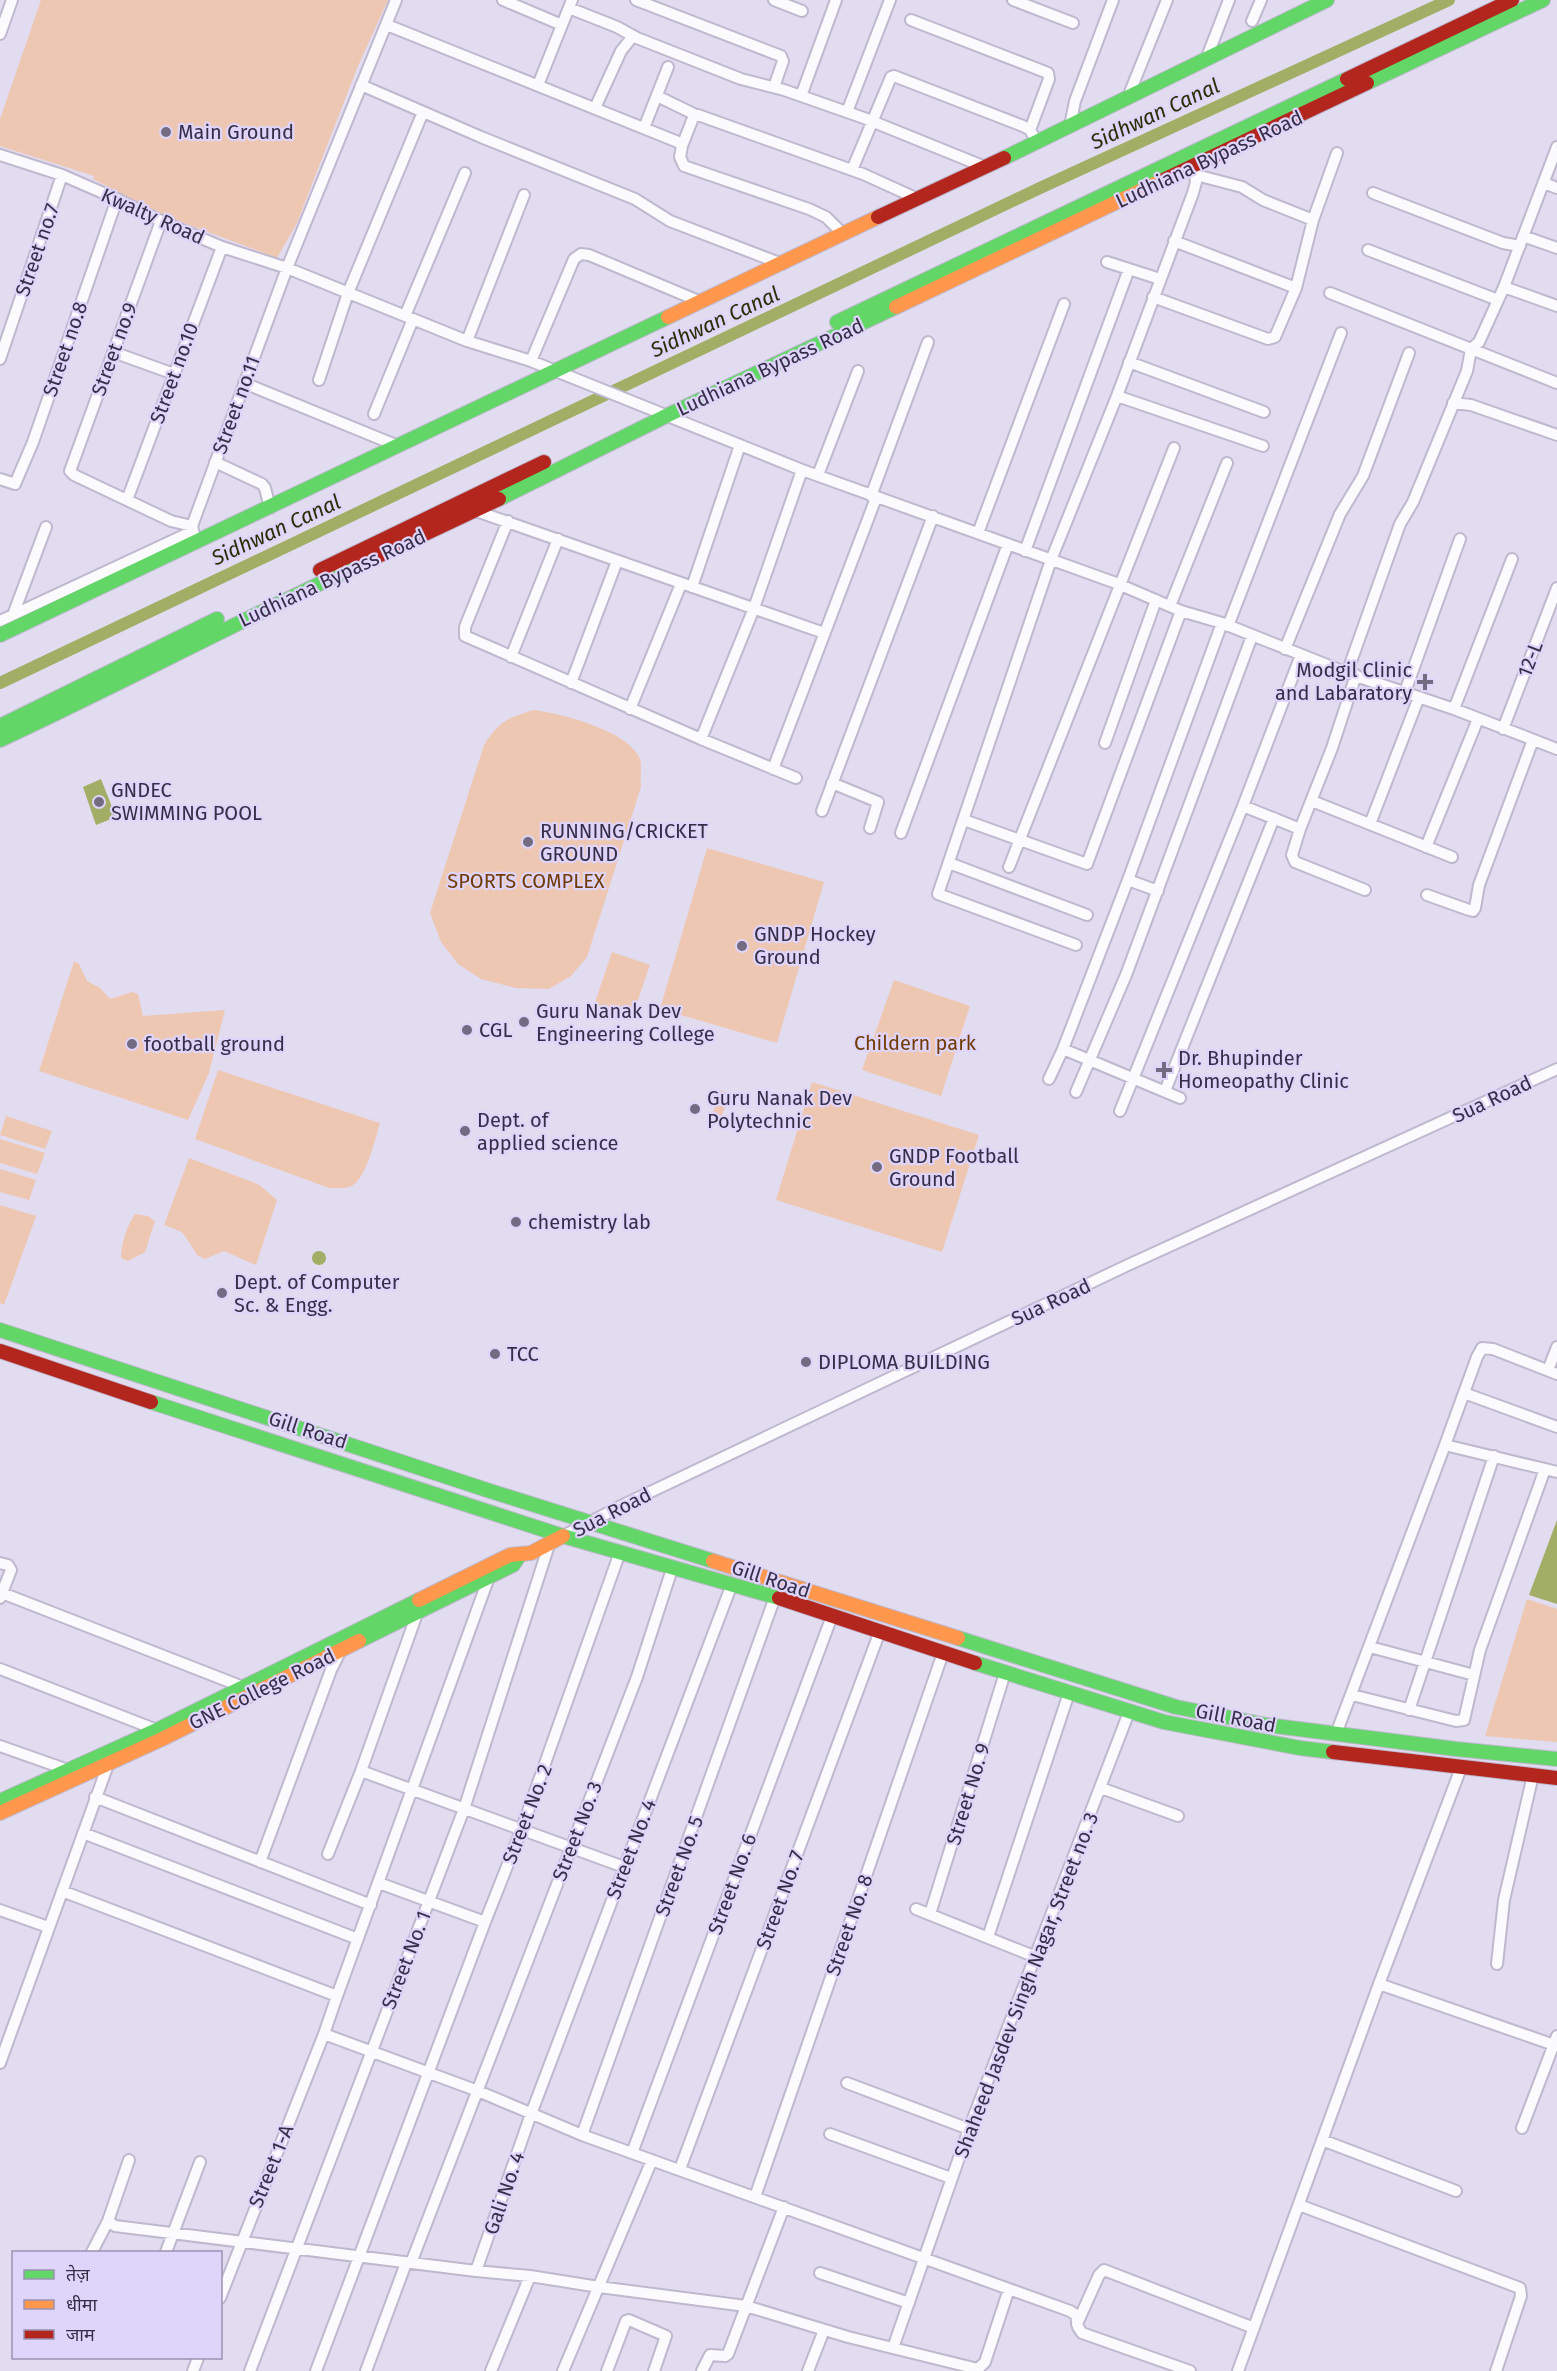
<svg xmlns="http://www.w3.org/2000/svg" width="1557" height="2371" font-family="'Fira Sans','Noto Sans Devanagari',sans-serif">
<style>
.green{fill:#eec7b3}
.water{fill:#a2ad66}
.lines{fill:none;stroke-linecap:round;stroke-linejoin:round}
.canal{stroke:#a2ad66;stroke-width:12}
.street-casing{stroke:#bfb8ce;stroke-width:14}
.fast-casing{stroke:#bfb8ce;stroke-width:16}
.slow-casing{stroke:#bfb8ce;stroke-width:16}
.jam-casing{stroke:#bfb8ce;stroke-width:16}
.street{stroke:#fbfafd;stroke-width:10}
.fast{stroke:#63d668;stroke-width:14}
.slow{stroke:#ff974d;stroke-width:14}
.jam{stroke:#b3261e;stroke-width:14}
.poi-dot{fill:#726b82;stroke:#dfd4f9;stroke-width:2}
.labels{text-anchor:middle;stroke-width:4.5;stroke-linejoin:round;paint-order:stroke}
.poi-label{font-size:20px;fill:#362e47;stroke:#dfd4f9;text-anchor:start}
.street-label{font-size:20px;fill:#362e47;stroke:#dfd4f9}
.park-label{font-size:20px;fill:#703a00;stroke:#dfd4f9}
.water-label{font-size:21px;font-style:italic;fill:#262e01;stroke:#dfd4f9}
</style>
<rect width="100%" height="100%" fill="#e2dcf1"/>
<path class="green" d="M 41,0 L 388,0 L 358,66 L 297,223 L 277,258 L 160,214 L 93,179 L 94,176 L 0,146 L 0,119 Z
M 533,710 C 560,713 630,731 640,759 C 642,766 640,778 641,787 L 587,957 L 571,976 L 549,989 L 516,988 L 481,979 L 458,964 L 441,942 L 430,913 L 484,745 C 500,720 507,719 533,710 Z
M 707,848 L 824,882 L 777,1043 L 660,1009 Z
M 612,952 L 650,965 L 631,1020 L 593,1008 Z
M 74,961 L 79,964 L 87,981 L 100,988 L 110,999 L 132,992 L 138,994 L 143,1016 L 225,1010 L 209,1073 L 188,1120 L 39,1071 Z
M 894,980 L 970,1006 L 941,1096 L 862,1070 Z
M 218,1070 L 380,1123 C 375,1139 366,1182 349,1187 C 343,1189 335,1188 329,1188 L 195,1139 Z
M 812,1082 L 979,1135 L 942,1252 L 776,1200 Z
M 721,1090 L 730,1094 L 721,1118 L 712,1115 Z
M 6,1116 L 52,1131 L 45,1149 L 0,1135 Z
M 0,1139 L 45,1153 L 37,1174 L 0,1163 Z
M 189,1158 L 258,1184 L 277,1200 L 256,1265 L 224,1251 L 205,1259 L 198,1256 L 182,1232 L 164,1225 Z
M 0,1169 L 36,1180 L 29,1200 L 0,1192 Z
M 0,1205 L 36,1216 L 4,1305 L 0,1303 Z
M 135,1214 L 148,1216 L 155,1221 L 145,1252 L 128,1261 L 121,1258 C 121,1243 127,1226 135,1214 Z
M 1527,1599 L 1557,1609 L 1557,1742 L 1485,1736 Z"/>
<path class="water" d="M 101,779 L 116,817 L 96,825 L 83,787 Z
M312 1258a7 7 0 1 1 14 0a7 7 0 1 1-14 0Z
M 1557,1520 L 1557,1604 L 1529,1595 Z"/>
<g class="lines">
<path class="canal" d="M 0,683 L 1040,188 L 1449,0"/>
<defs>
<path id="street" d="M 503,0 L 562,25
M 636,0 L 781,56 L 783,61 L 774,87
M 774,0 L 802,11
M 1013,0 L 1073,23
M 569,8 L 617,27 L 637,38 L 741,79 L 784,90 L 864,118 L 985,167
M 911,20 L 1048,73 L 1049,79 L 1030,130
M 1252,21 L 1261,0
M 387,25 L 678,142 L 682,146 L 680,157 L 684,166 L 809,209 L 826,217 L 843,234
M 0,34 L 12,0
M 1207,57 L 1229,0
M 361,85 L 481,137 L 635,199 L 670,221 L 782,264
M 538,85 L 572,0
M 657,96 L 696,115
M 801,96 L 836,0
M 1128,97 L 1167,0
M 595,108 L 621,51 L 633,36
M 847,112 L 890,0
M 1070,126 L 1075,101 L 1113,0
M 644,128 L 668,67
M 682,146 L 693,118 L 698,115 L 863,174 L 918,199
M 0,155 L 62,175 L 117,199 L 161,221 L 222,247 L 287,268 L 467,341 L 531,361 L 802,470 L 1116,583 L 1181,611 L 1222,623 L 1347,673 L 1454,709 L 1557,749
M 852,170 L 891,77 L 894,76 L 1023,126 L 1030,130 L 1037,142
M 1196,175 L 1242,187 L 1263,200 L 1313,220
M 1544,183 L 1557,188
M 1373,193 L 1503,243 L 1520,246
M 161,221 L 70,471 L 74,475 L 171,521 L 192,526
M 1523,236 L 1557,248
M 1174,241 L 1296,288
M 1368,250 L 1498,300
M 1107,262 L 1160,279
M 1504,287 L 1557,147
M 1330,293 L 1557,383
M 1153,297 L 1268,339 L 1275,337 L 1296,288 L 1313,220 L 1337,153
M 405,316 L 465,173
M 467,341 L 524,195
M 113,352 L 174,374
M 0,359 L 62,175
M 531,361 L 574,259 L 581,254 L 589,255 L 701,302
M 1129,362 L 1264,412
M 319,380 L 348,293 L 423,112
M 244,383 L 398,446
M 1117,396 L 1263,446
M 1453,403 L 1471,405 L 1557,435
M 374,414 L 413,319
M 215,462 L 262,484 L 265,488 L 270,508
M 818,475 L 858,371
M 0,479 L 15,484 L 33,442 L 117,199
M 871,496 L 928,342
M 127,500 L 222,247
M 476,511 L 824,633
M 508,521 L 465,627 L 465,636 L 701,739
M 978,533 L 1064,304
M 196,543 L 192,526 L 287,268 L 396,0
M 1025,551 L 1129,269
M 692,587 L 740,445
M 1170,606 L 1227,463
M 13,615 L 46,527
M 0,621 L 193,531
M 1228,626 L 1341,333
M 1285,649 L 1340,514 L 1363,476 L 1409,353
M 511,657 L 558,539
M 1347,673 L 1400,524 L 1413,502 L 1467,371 L 1471,349 L 1479,342 L 1504,287 L 1557,306
M 571,683 L 617,561
M 1405,692 L 1460,539
M 630,709 L 681,584
M 1454,709 L 1512,559
M 1503,729 L 1557,588
M 1105,743 L 1156,600
M 773,769 L 876,498
M 796,778 L 701,739 L 754,608 L 802,470
M 832,783 L 878,802 L 870,828
M 1312,801 L 1452,857
M 1243,806 L 1300,829 L 1332,748 L 1356,675
M 822,811 L 933,516
M 964,820 L 1087,864 L 1181,611
M 1370,824 L 1419,697
M 1300,829 L 1292,855 L 1295,862 L 1365,890
M 901,833 L 1008,544
M 1426,847 L 1478,719
M 949,863 L 1087,915
M 1009,867 L 1174,448
M 1128,880 L 1158,891
M 1427,895 L 1469,910 L 1473,911 L 1475,908 L 1479,885 L 1533,740
M 1076,945 L 938,894 L 1051,560 L 1117,396 L 1193,193 L 1196,182 L 1194,166
M 1063,1049 L 1180,1098
M 1049,1079 L 1063,1049 L 1128,880 L 1222,623
M 1165,1091 L 1274,818
M 1076,1092 L 1126,975 L 1252,636
M 1120,1111 L 1243,806 L 1301,655
M 1548,1370 L 1557,1347
M 1464,1393 L 1557,1427
M 1445,1445 L 1477,1357 L 1482,1348 L 1493,1349 L 1557,1374
M 563,1536 L 625,1504 L 1128,1265 L 1557,1069
M 0,1563 L 8,1565 L 11,1570 L 0,1598
M 2,1593 L 243,1687
M 1370,1647 L 1474,1675
M 0,1669 L 157,1730
M 1352,1695 L 1456,1721 L 1464,1720 L 1480,1650 L 1545,1469
M 1409,1710 L 1494,1456
M 1336,1734 L 1445,1445 L 1557,1472
M 0,1746 L 68,1770
M 361,1771 L 624,1867
M 1101,1788 L 1178,1816
M 95,1797 L 371,1905
M 83,1833 L 358,1939
M 328,1854 L 361,1771 L 418,1611
M 260,1862 L 331,1670 L 341,1650
M 379,1883 L 485,1922
M 62,1891 L 337,1996 L 324,2034 L 478,2091 L 582,2135 L 1070,2311 L 1076,2315 L 1078,2327 L 1082,2333 L 1190,2371
M 916,1909 L 1036,1957
M 0,1910 L 48,1927
M 930,1914 L 1005,1673
M 988,1937 L 1069,1693
M 1497,1964 L 1504,1900 L 1533,1775
M 1379,1984 L 1557,2046
M 337,1996 L 489,1577
M 0,2063 L 109,1762
M 847,2083 L 969,2129
M 1522,2128 L 1557,2036
M 830,2134 L 951,2178
M 582,2135 L 775,1597
M 1322,2140 L 1456,2191
M 632,2153 L 832,1616
M 129,2160 L 108,2221 L 115,2226 L 476,2271 L 530,2276 L 599,2287 L 746,2306 L 848,2337 L 978,2369 L 985,2362 L 1009,2289
M 680,2169 L 880,1631
M 755,2197 L 943,1653
M 1299,2205 L 1520,2288 L 1521,2296 L 1496,2371
M 92,2252 L 108,2221
M 166,2252 L 200,2162
M 411,2263 L 637,1677 L 672,1569
M 476,2271 L 531,2114 L 732,1584
M 820,2273 L 909,2303
M 220,2298 L 324,2034
M 1077,2324 L 1099,2275 L 1104,2270 L 1254,2328
M 893,2348 L 969,2129 L 1129,1712
M 193,2371 L 198,2358
M 250,2371 L 464,1809 L 549,1545
M 316,2371 L 485,1922 L 521,1831 L 620,1552
M 366,2371 L 406,2263
M 491,2371 L 530,2276
M 563,2371 L 652,2160
M 607,2371 L 626,2321 L 629,2320 L 666,2336 L 654,2371
M 702,2371 L 710,2355 L 725,2356 L 728,2354 L 784,2207
M 808,2371 L 824,2330
M 1238,2371 L 1379,1984 L 1461,1768"/>
<path id="fast" d="M 1367,83 L 1543,0
M 1004,158 L 1327,0
M 837,322 L 1347,79
M 499,499 L 668,415 L 896,307
M 0,635 L 668,317
M 0,726 L 217,619
M 0,740 C 120,684 237,622 357,566
M 0,1330 L 490,1491 L 713,1561
M 151,1402 L 563,1536 L 779,1598
M 958,1638 L 1176,1707 L 1267,1725 L 1456,1749 L 1557,1759
M 359,1641 L 513,1565 L 519,1556
M 975,1663 L 1164,1722 L 1300,1748 L 1333,1752
M 0,1801 L 157,1730 L 419,1600"/>
<path id="slow" d="M 896,307 L 1163,180
M 668,317 L 878,217
M 713,1561 L 958,1638
M 419,1600 L 510,1555 L 531,1553 L 563,1536
M 0,1813 L 162,1739 L 359,1641"/>
<path id="jam" d="M 1347,79 L 1512,0
M 1163,180 L 1367,83
M 878,217 L 1004,158
M 357,566 L 499,499
M 320,570 L 544,462
M 0,1351 L 151,1402
M 779,1598 L 975,1663
M 1333,1752 L 1557,1778"/>
</defs>
<use href="#street" class="street-casing"/>
<use href="#fast" class="fast-casing"/>
<use href="#slow" class="slow-casing"/>
<use href="#jam" class="jam-casing"/>
<use href="#street" class="street"/>
<use href="#fast" class="fast"/>
<use href="#slow" class="slow"/>
<use href="#jam" class="jam"/>
</g>
<g class="poi-dot">
<circle cx="166" cy="132" r="6"/>
<path d="M1422 673h6v6h6v6h-6v6h-6v-6h-6v-6h6z"/>
<circle cx="99" cy="802" r="6"/>
<circle cx="528" cy="842" r="6"/>
<circle cx="742" cy="946" r="6"/>
<circle cx="524" cy="1022" r="6"/>
<circle cx="467" cy="1030" r="6"/>
<circle cx="132" cy="1044" r="6"/>
<path d="M1161 1061h6v6h6v6h-6v6h-6v-6h-6v-6h6z"/>
<circle cx="695" cy="1109" r="6"/>
<circle cx="465" cy="1131" r="6"/>
<circle cx="877" cy="1167" r="6"/>
<circle cx="516" cy="1222" r="6"/>
<circle cx="222" cy="1293" r="6"/>
<circle cx="495" cy="1354" r="6"/>
<circle cx="806" cy="1362" r="6"/>
</g>
<g class="labels">
<g class="poi-label">
<text x="178" y="139">Main Ground</text>
<text x="1412" y="677" text-anchor="end">Modgil Clinic<tspan x="1412" dy="23">and Labaratory</tspan></text>
<text x="111" y="797">GNDEC<tspan x="111" dy="23">SWIMMING POOL</tspan></text>
<text x="540" y="838">RUNNING/CRICKET<tspan x="540" dy="23">GROUND</tspan></text>
<text x="754" y="941">GNDP Hockey<tspan x="754" dy="23">Ground</tspan></text>
<text x="536" y="1018">Guru Nanak Dev<tspan x="536" dy="23">Engineering College</tspan></text>
<text x="479" y="1037">CGL</text>
<text x="144" y="1051">football ground</text>
<text x="1178" y="1065">Dr. Bhupinder<tspan x="1178" dy="23">Homeopathy Clinic</tspan></text>
<text x="707" y="1105">Guru Nanak Dev<tspan x="707" dy="23">Polytechnic</tspan></text>
<text x="477" y="1127">Dept. of<tspan x="477" dy="23">applied science</tspan></text>
<text x="889" y="1163">GNDP Football<tspan x="889" dy="23">Ground</tspan></text>
<text x="528" y="1229">chemistry lab</text>
<text x="234" y="1289">Dept. of Computer<tspan x="234" dy="23">Sc. &amp; Engg.</tspan></text>
<text x="507" y="1361">TCC</text>
<text x="818" y="1369">DIPLOMA BUILDING</text>
</g>
<g class="street-label">
<text transform="translate(1209 159) rotate(-25)" y="7">Ludhiana Bypass Road</text>
<text transform="translate(153 216) rotate(24)" y="7">Kwalty Road</text>
<text transform="translate(37 250) rotate(-71)" y="7">Street no.7</text>
<text transform="translate(65 349) rotate(-71)" y="7">Street no.8</text>
<text transform="translate(114 349) rotate(-70)" y="7">Street no.9</text>
<text transform="translate(770 367) rotate(-25)" y="7">Ludhiana Bypass Road</text>
<text transform="translate(174 373) rotate(-70)" y="7">Street no.10</text>
<text transform="translate(236 405) rotate(-70)" y="7">Street no.11</text>
<text transform="translate(332 578) rotate(-25)" y="7">Ludhiana Bypass Road</text>
<text transform="translate(1530 659) rotate(-69)" y="7">12-L</text>
<text transform="translate(1492 1099) rotate(-25)" y="7">Sua Road</text>
<text transform="translate(1051 1302) rotate(-25)" y="7">Sua Road</text>
<text transform="translate(308 1430) rotate(18)" y="7">Gill Road</text>
<text transform="translate(612 1512) rotate(-27)" y="7">Sua Road</text>
<text transform="translate(771 1579) rotate(18)" y="7">Gill Road</text>
<text transform="translate(262 1689) rotate(-26)" y="7">GNE College Road</text>
<text transform="translate(1236 1718) rotate(11)" y="7">Gill Road</text>
<text transform="translate(968 1794) rotate(-73)" y="7">Street No. 9</text>
<text transform="translate(527 1814) rotate(-69)" y="7">Street No. 2</text>
<text transform="translate(577 1831) rotate(-69)" y="7">Street No. 3</text>
<text transform="translate(631 1849) rotate(-69)" y="7">Street No. 4</text>
<text transform="translate(679 1866) rotate(-70)" y="7">Street No. 5</text>
<text transform="translate(732 1884) rotate(-70)" y="7">Street No. 6</text>
<text transform="translate(780 1900) rotate(-70)" y="7">Street No. 7</text>
<text transform="translate(849 1925) rotate(-71)" y="7">Street No. 8</text>
<text transform="translate(406 1960) rotate(-69)" y="7">Street No. 1</text>
<text transform="translate(1026 1985) rotate(-69)" y="7">Shaheed Jasdev Singh Nagar, Street no. 3</text>
<text transform="translate(271 2166) rotate(-68)" y="7">Street 1-A</text>
<text transform="translate(504 2193) rotate(-71)" y="7">Gali No. 4</text>
</g>
<g class="park-label">
<text x="526" y="888">SPORTS COMPLEX</text>
<text x="915" y="1050">Childern park</text>
</g>
<g class="water-label">
<text transform="translate(1155 114) rotate(-25)" y="7">Sidhwan Canal</text>
<text transform="translate(715 322) rotate(-25)" y="7">Sidhwan Canal</text>
<text transform="translate(276 530) rotate(-25)" y="7">Sidhwan Canal</text>
</g>
</g>
<rect x="12" y="2251" width="210" height="108" fill="#dfd4f9" stroke="#9b92b2" stroke-width="1.5"/>
<rect x="24" y="2270" width="30" height="9" fill="#63d668" stroke="#9b92b2" stroke-width="1.5"/>
<text x="66" y="2281" font-size="18" fill="#362e47">तेज़</text>
<rect x="24" y="2300" width="30" height="9" fill="#ff974d" stroke="#9b92b2" stroke-width="1.5"/>
<text x="66" y="2311" font-size="18" fill="#362e47">धीमा</text>
<rect x="24" y="2330" width="30" height="9" fill="#b3261e" stroke="#9b92b2" stroke-width="1.5"/>
<text x="66" y="2341" font-size="18" fill="#362e47">जाम</text>
</svg>
